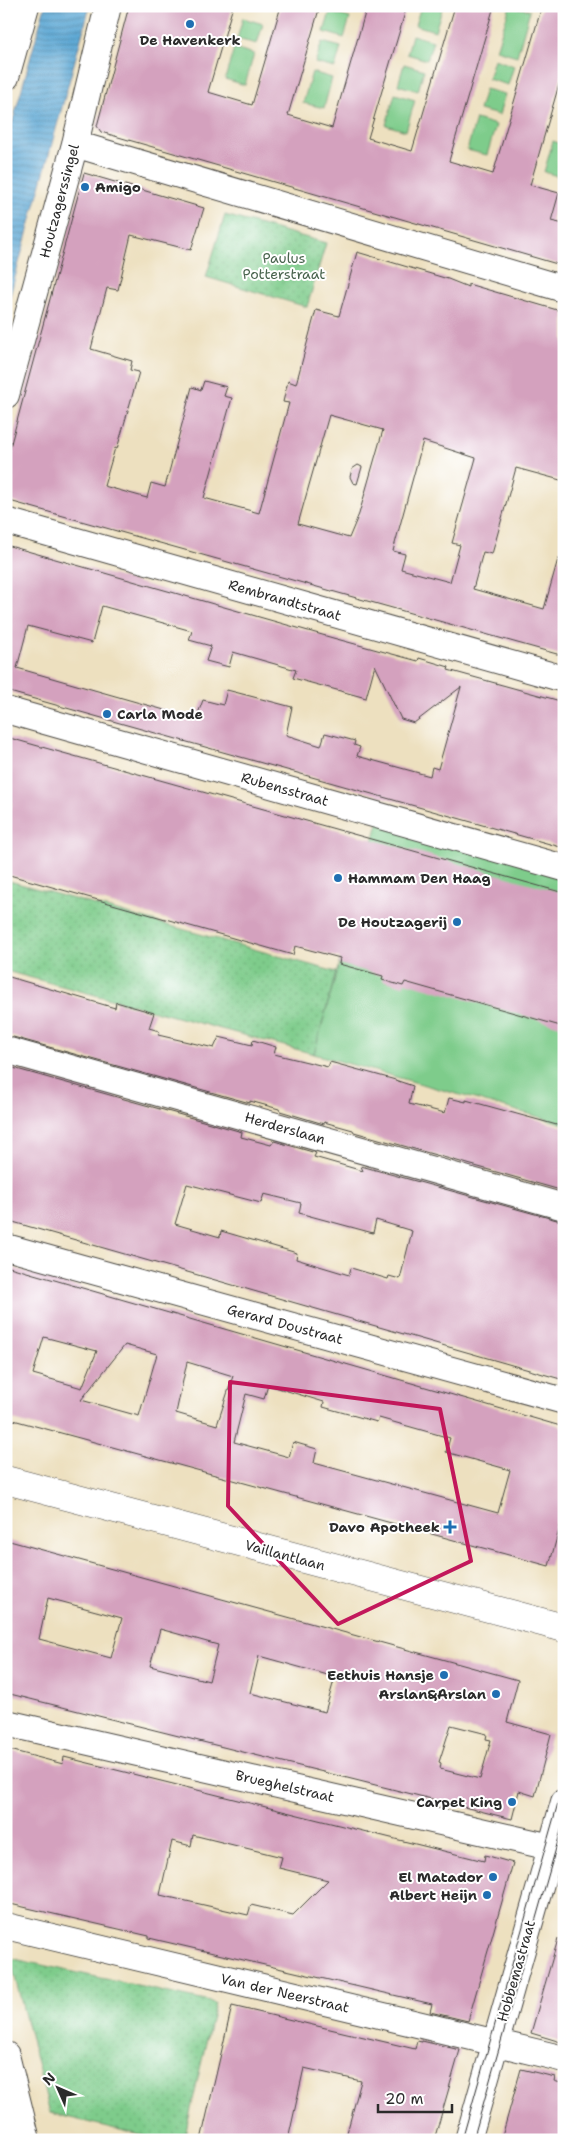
<svg xmlns="http://www.w3.org/2000/svg" width="570" height="2146" font-family="'Shantell Sans',sans-serif">
<style>
.park{fill:url(#park-dots);stroke:#547c5b}
.garden{fill:#7ecc8b;stroke:#547c5b}
.water{fill:url(#water-rules);stroke:#446980}
.building{fill:#d4a1be;fill-rule:evenodd}
.lines{fill:none;stroke-linecap:round;stroke-linejoin:round}
.street-casing{stroke:#484641;stroke-width:28}
.secondary-casing{stroke:#484641;stroke-width:29}
.street{stroke:#fff;stroke-width:26}
.secondary{stroke:#fff;stroke-width:28}
.tram{stroke:#2b2b2b;stroke-width:1}
.marked{fill:none;stroke:#c2185b;stroke-width:4;stroke-linejoin:round}
.poi-dot{fill:#1f6fb2;stroke:#fff;stroke-width:2}
.labels{text-anchor:middle;stroke-width:4;stroke-linejoin:round;paint-order:stroke}
.poi-label{font-size:14px;font-weight:bold;fill:#2b2b2b;stroke:#fff;text-anchor:end}
.street-label{font-size:14px;fill:#2b2b2b;stroke:#fff}
.park-label{font-size:14px;fill:#48634d;stroke:#fff}
</style>
<defs>
<pattern id="park-dots" width="8" height="8" patternUnits="userSpaceOnUse" patternTransform="scale(1.25)"><rect width="8" height="8" fill="#7ecc8b"/><path d="M2 2h.1M6 6h.1" fill="none" stroke="#6daf78" stroke-width="1.8" stroke-linecap="round"/></pattern>
<pattern id="water-rules" width="6" height="5" patternUnits="userSpaceOnUse" patternTransform="scale(1.25)"><rect width="6" height="5" fill="#5ca7d4"/><path d="M0 2.5h6" fill="none" stroke="#4c88ac"/></pattern>
</defs>
<rect width="100%" height="100%" fill="#fff"/>
<filter id="ink" filterUnits="userSpaceOnUse"><feTurbulence type="fractalNoise" baseFrequency=".02" numOctaves="2"/><feDisplacementMap in="SourceGraphic" scale="10" xChannelSelector="R" yChannelSelector="G"/><feConvolveMatrix kernelMatrix="1 2 1 2 8 2 1 2 1" color-interpolation-filters="sRGB"/></filter>
<filter id="wash" filterUnits="userSpaceOnUse"><feTurbulence type="fractalNoise" baseFrequency=".0096" numOctaves="4" result="noise"/><feDisplacementMap in="SourceGraphic" scale="20" xChannelSelector="R" yChannelSelector="G"/><feGaussianBlur stdDeviation="1.12" result="paint"/><feColorMatrix in="noise" values="0 0 0 0 0 0 0 0 0 0 0 0 0 0 0 0 0 1.4 0 .05"/><feComposite in="paint" operator="in"/></filter>
<g filter="url(#wash)">
<rect width="100%" height="100%" fill="#ede0bf"/>
<path class="park" d="M 225,215 L 326,243 L 307,307 L 206,277 Z
M 6,880 L 336,972 L 314,1054 L 6,971 Z
M 10,1958 L 215,2003 L 184,2140 L 161,2140 L 50,2113 Z"/>
<path class="garden" d="M 421,6 L 443,6 L 435,31 L 415,25 Z
M 510,6 L 530,10 L 517,56 L 496,50 Z
M 330,12 L 350,18 L 344,38 L 324,32 Z
M 243,18 L 263,24 L 257,44 L 237,39 Z
M 412,35 L 433,41 L 427,60 L 407,54 Z
M 322,42 L 341,47 L 335,68 L 315,63 Z
M 234,48 L 254,54 L 245,85 L 225,79 Z
M 494,59 L 514,66 L 508,85 L 488,79 Z
M 404,64 L 424,70 L 418,91 L 398,85 Z
M 312,72 L 332,78 L 324,108 L 303,103 Z
M 485,89 L 505,94 L 499,115 L 479,110 Z
M 395,94 L 415,100 L 406,131 L 386,125 Z
M 476,119 L 496,125 L 487,155 L 467,150 Z
M 553,141 L 564,145 L 564,178 L 544,172 Z
M 380,816 L 564,872 L 564,1124 L 314,1054 Z"/>
<path class="water" d="M 45,6 L 90,6 L 6,310 L 6,145 Z"/>
<g id="blocks">
<path class="building" d="M 129,6 L 233,6 L 208,92 L 252,105 L 281,6 L 320,6 L 288,115 L 332,128 L 367,6 L 407,6 L 368,138 L 412,151 L 455,6 L 494,6 L 449,161 L 493,174 L 542,6 L 564,6 L 564,67 L 530,185 L 559,193 L 551,221 L 564,224 L 564,266 L 101,132 L 97,126 Z
M 84,173 L 204,208 L 191,250 L 131,235 L 118,290 L 107,288 L 91,349 L 132,361 L 130,370 L 139,372 L 117,449 L 115,448 L 104,486 L 147,498 L 151,483 L 165,487 L 192,387 L 201,390 L 204,381 L 227,387 L 224,396 L 232,398 L 204,498 L 259,513 L 289,403 L 283,402 L 288,381 L 296,384 L 316,310 L 339,316 L 357,252 L 448,279 L 468,287 L 468,284 L 564,312 L 564,481 L 516,468 L 492,554 L 483,552 L 473,589 L 544,609 L 558,559 L 564,560 L 564,656 L 6,500 L 6,462 ZM 329,415 L 383,430 L 359,514 L 349,538 L 298,524 ZM 423,441 L 476,458 L 452,543 L 460,545 L 450,582 L 401,569 L 405,554 L 393,551 Z
M 358,465 L 362,467 L 357,484 L 353,483 L 350,477 L 352,469 Z
M 6,545 L 333,638 L 418,661 L 419,658 L 449,667 L 448,670 L 564,702 L 564,848 L 6,691 ZM 102,606 L 192,631 L 189,640 L 211,646 L 206,661 L 229,667 L 233,652 L 296,670 L 293,678 L 366,698 L 375,665 L 401,719 L 414,723 L 461,687 L 438,769 L 432,767 L 430,776 L 357,756 L 360,747 L 354,745 L 355,741 L 325,733 L 321,746 L 286,735 L 292,707 L 227,690 L 223,705 L 203,700 L 196,719 L 17,668 L 28,626 L 92,643 Z
M 6,737 L 564,893 L 564,1027 L 405,982 L 403,986 L 382,980 L 383,976 L 339,964 L 340,958 L 295,946 L 293,955 L 6,874 L 6,823 L 12,803 L 6,802 Z
M 6,976 L 115,1008 L 116,1002 L 154,1013 L 149,1028 L 159,1031 L 158,1035 L 214,1048 L 219,1037 L 252,1045 L 253,1040 L 276,1047 L 274,1054 L 328,1067 L 330,1062 L 392,1079 L 413,1086 L 409,1104 L 445,1113 L 449,1098 L 466,1102 L 466,1100 L 564,1127 L 564,1191 L 354,1132 L 353,1130 L 324,1122 L 324,1124 L 280,1111 L 279,1109 L 250,1101 L 250,1103 L 6,1035 Z
M 6,1066 L 242,1132 L 241,1137 L 271,1145 L 274,1141 L 316,1153 L 314,1157 L 363,1171 L 361,1166 L 564,1222 L 564,1380 L 6,1220 ZM 187,1184 L 261,1203 L 264,1194 L 301,1203 L 299,1213 L 373,1233 L 376,1220 L 412,1231 L 400,1279 L 389,1276 L 388,1279 L 351,1268 L 349,1275 L 296,1259 L 297,1253 L 221,1231 L 220,1237 L 175,1224 Z
M 6,1266 L 564,1427 L 564,1512 L 549,1566 L 6,1418 ZM 44,1337 L 97,1351 L 82,1388 L 33,1374 ZM 125,1345 L 157,1354 L 139,1416 L 81,1400 ZM 187,1362 L 233,1376 L 217,1425 L 176,1413 ZM 268,1385 L 324,1402 L 323,1407 L 377,1422 L 379,1418 L 450,1438 L 446,1452 L 510,1470 L 498,1513 L 314,1463 L 317,1449 L 293,1442 L 289,1457 L 234,1442 L 246,1394 L 264,1399 Z
M 6,1540 L 518,1680 L 507,1722 L 551,1734 L 535,1796 L 519,1791 L 512,1819 L 6,1693 ZM 48,1598 L 122,1618 L 111,1658 L 39,1639 ZM 160,1629 L 218,1645 L 209,1681 L 150,1666 ZM 259,1656 L 335,1677 L 325,1712 L 250,1693 ZM 451,1725 L 487,1734 L 486,1739 L 491,1740 L 480,1779 L 440,1769 L 441,1763 L 439,1762 Z
M 6,1749 L 63,1764 L 64,1757 L 484,1861 L 485,1855 L 513,1863 L 468,2021 L 430,2012 L 432,2004 L 149,1938 L 149,1936 L 6,1903 ZM 193,1835 L 282,1857 L 279,1868 L 328,1880 L 293,1915 L 251,1905 L 248,1915 L 160,1895 L 172,1841 L 191,1846 Z
M 558,1939 L 564,1940 L 564,2043 L 531,2033 Z
M 232,2006 L 415,2049 L 417,2041 L 422,2042 L 422,2041 L 460,2050 L 434,2140 L 345,2140 L 361,2081 L 304,2068 L 288,2140 L 201,2140 Z
M 521,2069 L 555,2077 L 554,2081 L 564,2084 L 564,2140 L 501,2140 Z"/>
</g>
</g>
<g filter="url(#ink)">
<use href="#blocks" fill-opacity="0" stroke="#484641" stroke-width="1"/>
<g class="lines">
<defs>
<path id="street" d="M 6,77 L 26,6
M 75,144 L 564,289
M 6,395 L 75,144 L 108,6
M 6,521 L 564,679
M 6,710 L 564,868
M 6,1050 L 564,1207
M 6,1247 L 564,1401
M 6,1723 L 564,1850
M 6,1926 L 564,2059
M 6,2055 L 27,2140
M 468,2140 L 564,1802"/>
<path id="secondary" d="M 6,1480 L 564,1628"/>
</defs>
<use href="#street" class="street-casing"/>
<use href="#secondary" class="secondary-casing"/>
<use href="#street" class="street"/>
<use href="#secondary" class="secondary"/>
<path class="tram" d="M 462,2140 L 564,1782
M 473,2140 L 564,1820"/>
</g>
</g>
<path class="marked" d="M 230,1382 L 440,1409 L 471,1561 L 338,1624 L 228,1506 Z"/>
<g class="poi-dot">
<circle cx="190" cy="24" r="5"/>
<circle cx="85" cy="187" r="5"/>
<circle cx="107" cy="714" r="5"/>
<circle cx="338" cy="878" r="5"/>
<circle cx="457" cy="922" r="5"/>
<path d="M447.5 1519.5h5v5h5v5h-5v5h-5v-5h-5v-5h5z"/>
<circle cx="444" cy="1675" r="5"/>
<circle cx="496" cy="1694" r="5"/>
<circle cx="512" cy="1802" r="5"/>
<circle cx="493" cy="1877" r="5"/>
<circle cx="487" cy="1895" r="5"/>
</g>
<g class="labels">
<g class="poi-label">
<text x="190" y="45" text-anchor="middle">De Havenkerk</text>
<text x="95" y="192" text-anchor="start">Amigo</text>
<text x="117" y="719" text-anchor="start">Carla Mode</text>
<text x="348" y="883" text-anchor="start">Hammam Den Haag</text>
<text x="447" y="927">De Houtzagerij</text>
<text x="440" y="1532">Davo Apotheek</text>
<text x="434" y="1680">Eethuis Hansje</text>
<text x="486" y="1699">Arslan&amp;Arslan</text>
<text x="502" y="1807">Carpet King</text>
<text x="483" y="1882">El Matador</text>
<text x="477" y="1900">Albert Heijn</text>
</g>
<g class="street-label">
<text transform="translate(59 201) rotate(-75)" y="5">Houtzagerssingel</text>
<text transform="translate(285 600) rotate(16)" y="5">Rembrandtstraat</text>
<text transform="translate(285 789) rotate(16)" y="5">Rubensstraat</text>
<text transform="translate(285 1128) rotate(16)" y="5">Herderslaan</text>
<text transform="translate(285 1324) rotate(15)" y="5">Gerard Doustraat</text>
<text transform="translate(285 1555) rotate(15)" y="5">Vaillantlaan</text>
<text transform="translate(285 1786) rotate(13)" y="5">Brueghelstraat</text>
<text transform="translate(516 1971) rotate(-74)" y="5">Hobbemastraat</text>
<text transform="translate(285 1993) rotate(13)" y="5">Van der Neerstraat</text>
</g>
<g class="park-label">
<text x="284" y="263">Paulus<tspan x="284" dy="16">Potterstraat</tspan></text>
</g>
</g>
<rect width="570" height="2146" fill="none" stroke="#fff" stroke-width="25"/>
<g transform="translate(58 2088) rotate(315)" stroke="#ffffff" stroke-width="4" paint-order="stroke">
<path d="M0-4L9 19L0 12L-9 19Z" fill="#2b2b2b"/>
<text y="-8" font-size="14" font-weight="bold" text-anchor="middle" fill="#2b2b2b">N</text>
</g>
<path d="M378 2104v8h74v-8" fill="none" stroke="#2b2b2b" stroke-width="2.5"/>
<text x="385" y="2104" font-size="15" fill="#2b2b2b" stroke="#ffffff" stroke-width="4" paint-order="stroke">20 m</text>
</svg>
